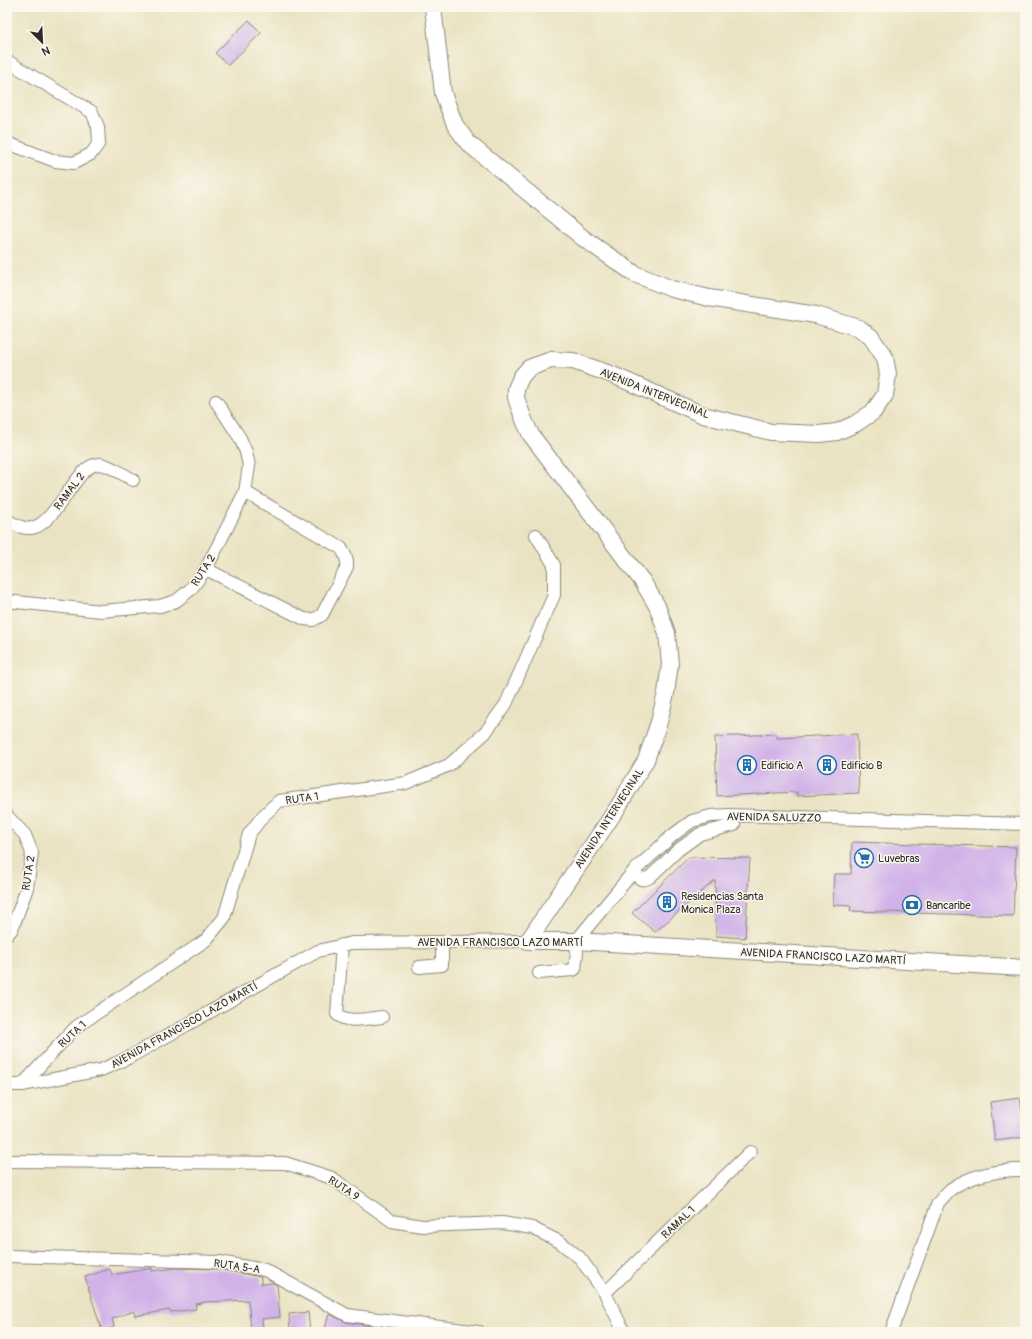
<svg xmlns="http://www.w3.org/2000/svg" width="1032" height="1339" font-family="Pangolin,sans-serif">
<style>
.building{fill:#d0b2e9}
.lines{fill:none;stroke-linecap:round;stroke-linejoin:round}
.street-casing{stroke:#8a8777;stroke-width:14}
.secondary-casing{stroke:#8a8777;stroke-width:18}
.street{stroke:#fff;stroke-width:12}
.secondary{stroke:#fff;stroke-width:16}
.labels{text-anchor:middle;stroke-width:3;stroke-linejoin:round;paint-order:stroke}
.street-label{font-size:11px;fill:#2b2b2b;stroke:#fbf7ec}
.poi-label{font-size:11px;fill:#2b2b2b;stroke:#fbf7ec;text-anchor:start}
</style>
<rect width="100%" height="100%" fill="#fbf7ec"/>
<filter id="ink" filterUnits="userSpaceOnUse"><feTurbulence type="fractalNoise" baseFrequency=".025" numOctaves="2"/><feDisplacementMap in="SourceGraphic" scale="8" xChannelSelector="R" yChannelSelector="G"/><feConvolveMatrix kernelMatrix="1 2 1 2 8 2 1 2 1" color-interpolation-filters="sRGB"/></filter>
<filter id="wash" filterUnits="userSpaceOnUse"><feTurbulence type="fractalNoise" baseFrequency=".012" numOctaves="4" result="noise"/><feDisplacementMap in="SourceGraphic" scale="16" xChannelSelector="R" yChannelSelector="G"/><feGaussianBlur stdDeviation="0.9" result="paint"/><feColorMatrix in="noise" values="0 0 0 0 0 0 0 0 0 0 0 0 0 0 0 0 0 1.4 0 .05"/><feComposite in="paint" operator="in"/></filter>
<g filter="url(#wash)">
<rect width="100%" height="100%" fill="#eae3c3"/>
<g id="blocks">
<path class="building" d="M 249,20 L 261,33 L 228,65 L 215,53 Z
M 777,734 L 777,738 L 857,734 L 859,793 L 797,796 L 797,792 L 717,796 L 715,737 Z
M 852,842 L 1016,847 L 1013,916 L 850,911 L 851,906 L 833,905 L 834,874 L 851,874 Z
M 689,857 L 750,858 L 745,938 L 716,936 L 715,880 L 655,932 L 632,913 Z
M 1020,1098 L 1025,1137 L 995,1141 L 990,1102 Z
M 152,1268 L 152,1271 L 176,1268 L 218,1269 L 261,1277 L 261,1284 L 273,1283 L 277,1285 L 280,1317 L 262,1319 L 263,1330 L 251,1331 L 248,1300 L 203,1302 L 203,1303 L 195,1304 L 196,1309 L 171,1312 L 170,1310 L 135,1316 L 134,1311 L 112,1319 L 114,1327 L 102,1331 L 85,1277 L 110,1269 L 112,1275 Z
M 308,1312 L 310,1332 L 290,1332 L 289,1314 Z
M 329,1314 L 346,1322 L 385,1328 L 385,1332 L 324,1332 Z"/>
</g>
</g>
<g filter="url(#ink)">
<use href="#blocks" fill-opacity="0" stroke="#8a8777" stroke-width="1"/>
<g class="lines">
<defs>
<path id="street" d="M 7,61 L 92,112 L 98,127 L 99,143 L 91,154 L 74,163 L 55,161 L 7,143
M 7,520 C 31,536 42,527 58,506 C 64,498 70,489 76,481 C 82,473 89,464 100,464 C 110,465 124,475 133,480
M 206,569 L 304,619 L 313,620 L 322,615 L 347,567 C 348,560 345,554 341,548 L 245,492
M 7,601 L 101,611 L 160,606 L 176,601 L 190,590 L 206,569 L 245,492 L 249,466 L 246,452 L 240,438 L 216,401
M 7,816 L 25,835 L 32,853 L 27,888 L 12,929 L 7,935
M 633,872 C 640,879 641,882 650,877 L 678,850 L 700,834 L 734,825
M 342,945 L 337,1014 C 347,1024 369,1018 382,1017
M 419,967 L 442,965 L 442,942
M 539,973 L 573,970 L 575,969 L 577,953 L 576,941 L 633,872 L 673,835 L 692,821 L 711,816 L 729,815 L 1025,824
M 7,1085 L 22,1085 L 101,1070 L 128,1058 L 318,951 L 352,943 L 528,941
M 22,1085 L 76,1027 L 206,940 L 224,918 L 249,834 L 263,816 L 279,801 L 406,783 L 449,765 L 485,733 L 506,704 L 554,595 L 554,565 L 536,535
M 7,1161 L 285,1163 L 332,1178 L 392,1221 L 422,1226 L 502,1223 L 532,1228 L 560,1242 L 580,1258 L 605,1293 L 624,1332
M 7,1256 L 219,1262 L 265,1270 L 347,1315 L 479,1332
M 605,1293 L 750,1152
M 891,1332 L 938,1203 C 942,1199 946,1193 951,1189 C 970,1175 1002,1169 1025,1170"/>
<path id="secondary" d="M 433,7 L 443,93 L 455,125 L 468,143 L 583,238 L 635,274 L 672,289 L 709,298 L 816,315 L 859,328 L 871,337 L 885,358 L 888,374 L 885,395 L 873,412 L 855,424 L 837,432 L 819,434 L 771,432 L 703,415 L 613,375 L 573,361 L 551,360 L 529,368 L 521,377 L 516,389 L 516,398 L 524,420 L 531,435 L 643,582 L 657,606 L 667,633 L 670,664 L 666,693 L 659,722 L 646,760 L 618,807 L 528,941
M 528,941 L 576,941 L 1025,968"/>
</defs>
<use href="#street" class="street-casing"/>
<use href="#secondary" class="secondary-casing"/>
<use href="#street" class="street"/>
<use href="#secondary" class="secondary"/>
</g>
</g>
<defs>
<symbol id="building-ring" viewBox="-11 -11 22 22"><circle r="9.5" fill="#fbf7ec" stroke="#1f6fb2" stroke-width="1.5"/><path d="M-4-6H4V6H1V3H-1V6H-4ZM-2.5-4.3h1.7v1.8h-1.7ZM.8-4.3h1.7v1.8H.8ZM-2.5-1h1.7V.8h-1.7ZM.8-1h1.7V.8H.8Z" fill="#1f6fb2"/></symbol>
<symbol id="supermarket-ring" viewBox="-11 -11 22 22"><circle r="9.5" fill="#fbf7ec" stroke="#1f6fb2" stroke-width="1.5"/><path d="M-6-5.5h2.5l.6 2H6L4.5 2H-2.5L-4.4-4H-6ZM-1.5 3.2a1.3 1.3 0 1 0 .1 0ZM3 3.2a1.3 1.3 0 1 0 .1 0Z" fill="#1f6fb2"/></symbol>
<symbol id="bank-ring" viewBox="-11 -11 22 22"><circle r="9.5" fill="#fbf7ec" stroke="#1f6fb2" stroke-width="1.5"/><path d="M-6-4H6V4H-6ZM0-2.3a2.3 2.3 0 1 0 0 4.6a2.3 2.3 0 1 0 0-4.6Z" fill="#1f6fb2"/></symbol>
</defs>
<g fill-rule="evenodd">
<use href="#building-ring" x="736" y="754" width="22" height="22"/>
<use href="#building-ring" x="816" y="754" width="22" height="22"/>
<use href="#supermarket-ring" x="853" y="847" width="22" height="22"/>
<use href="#building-ring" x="656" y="891" width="22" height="22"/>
<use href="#bank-ring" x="901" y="894" width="22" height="22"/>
</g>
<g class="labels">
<g class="street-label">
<text transform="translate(655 393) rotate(22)" y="4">AVENIDA INTERVECINAL</text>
<text transform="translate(69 491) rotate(-53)" y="4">RAMAL 2</text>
<text transform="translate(203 570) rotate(-58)" y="4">RUTA 2</text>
<text transform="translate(302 798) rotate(-8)" y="4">RUTA 1</text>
<text transform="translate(774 817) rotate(1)" y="4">AVENIDA SALUZZO</text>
<text transform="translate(609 818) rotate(-57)" y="4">AVENIDA INTERVECINAL</text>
<text transform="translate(28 873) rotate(-81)" y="4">RUTA 2</text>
<text x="500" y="946">AVENIDA FRANCISCO LAZO MARTÍ</text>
<text transform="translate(823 956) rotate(3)" y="4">AVENIDA FRANCISCO LAZO MARTÍ</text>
<text transform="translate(184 1025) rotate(-29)" y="4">AVENIDA FRANCISCO LAZO MARTÍ</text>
<text transform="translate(72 1034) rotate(-43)" y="4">RUTA 1</text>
<text transform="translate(344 1188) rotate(33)" y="4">RUTA 9</text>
<text transform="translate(678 1222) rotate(-44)" y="4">RAMAL 1</text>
<text transform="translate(237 1266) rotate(8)" y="4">RUTA 5-A</text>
</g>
<g class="poi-label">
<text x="761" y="769">Edificio A</text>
<text x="841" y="769">Edificio B</text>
<text x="878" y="862">Luvebras</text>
<text x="681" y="900">Residencias Santa<tspan x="681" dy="13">Monica Plaza</tspan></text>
<text x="926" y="909">Bancaribe</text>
</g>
</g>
<rect width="1032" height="1339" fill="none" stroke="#fbf7ec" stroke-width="24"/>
<g transform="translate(42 42) rotate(156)" stroke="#fbf7ec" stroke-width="3" paint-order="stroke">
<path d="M0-3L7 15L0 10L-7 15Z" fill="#2b2b2b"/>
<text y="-6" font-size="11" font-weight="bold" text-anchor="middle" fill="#2b2b2b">N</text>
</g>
</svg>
